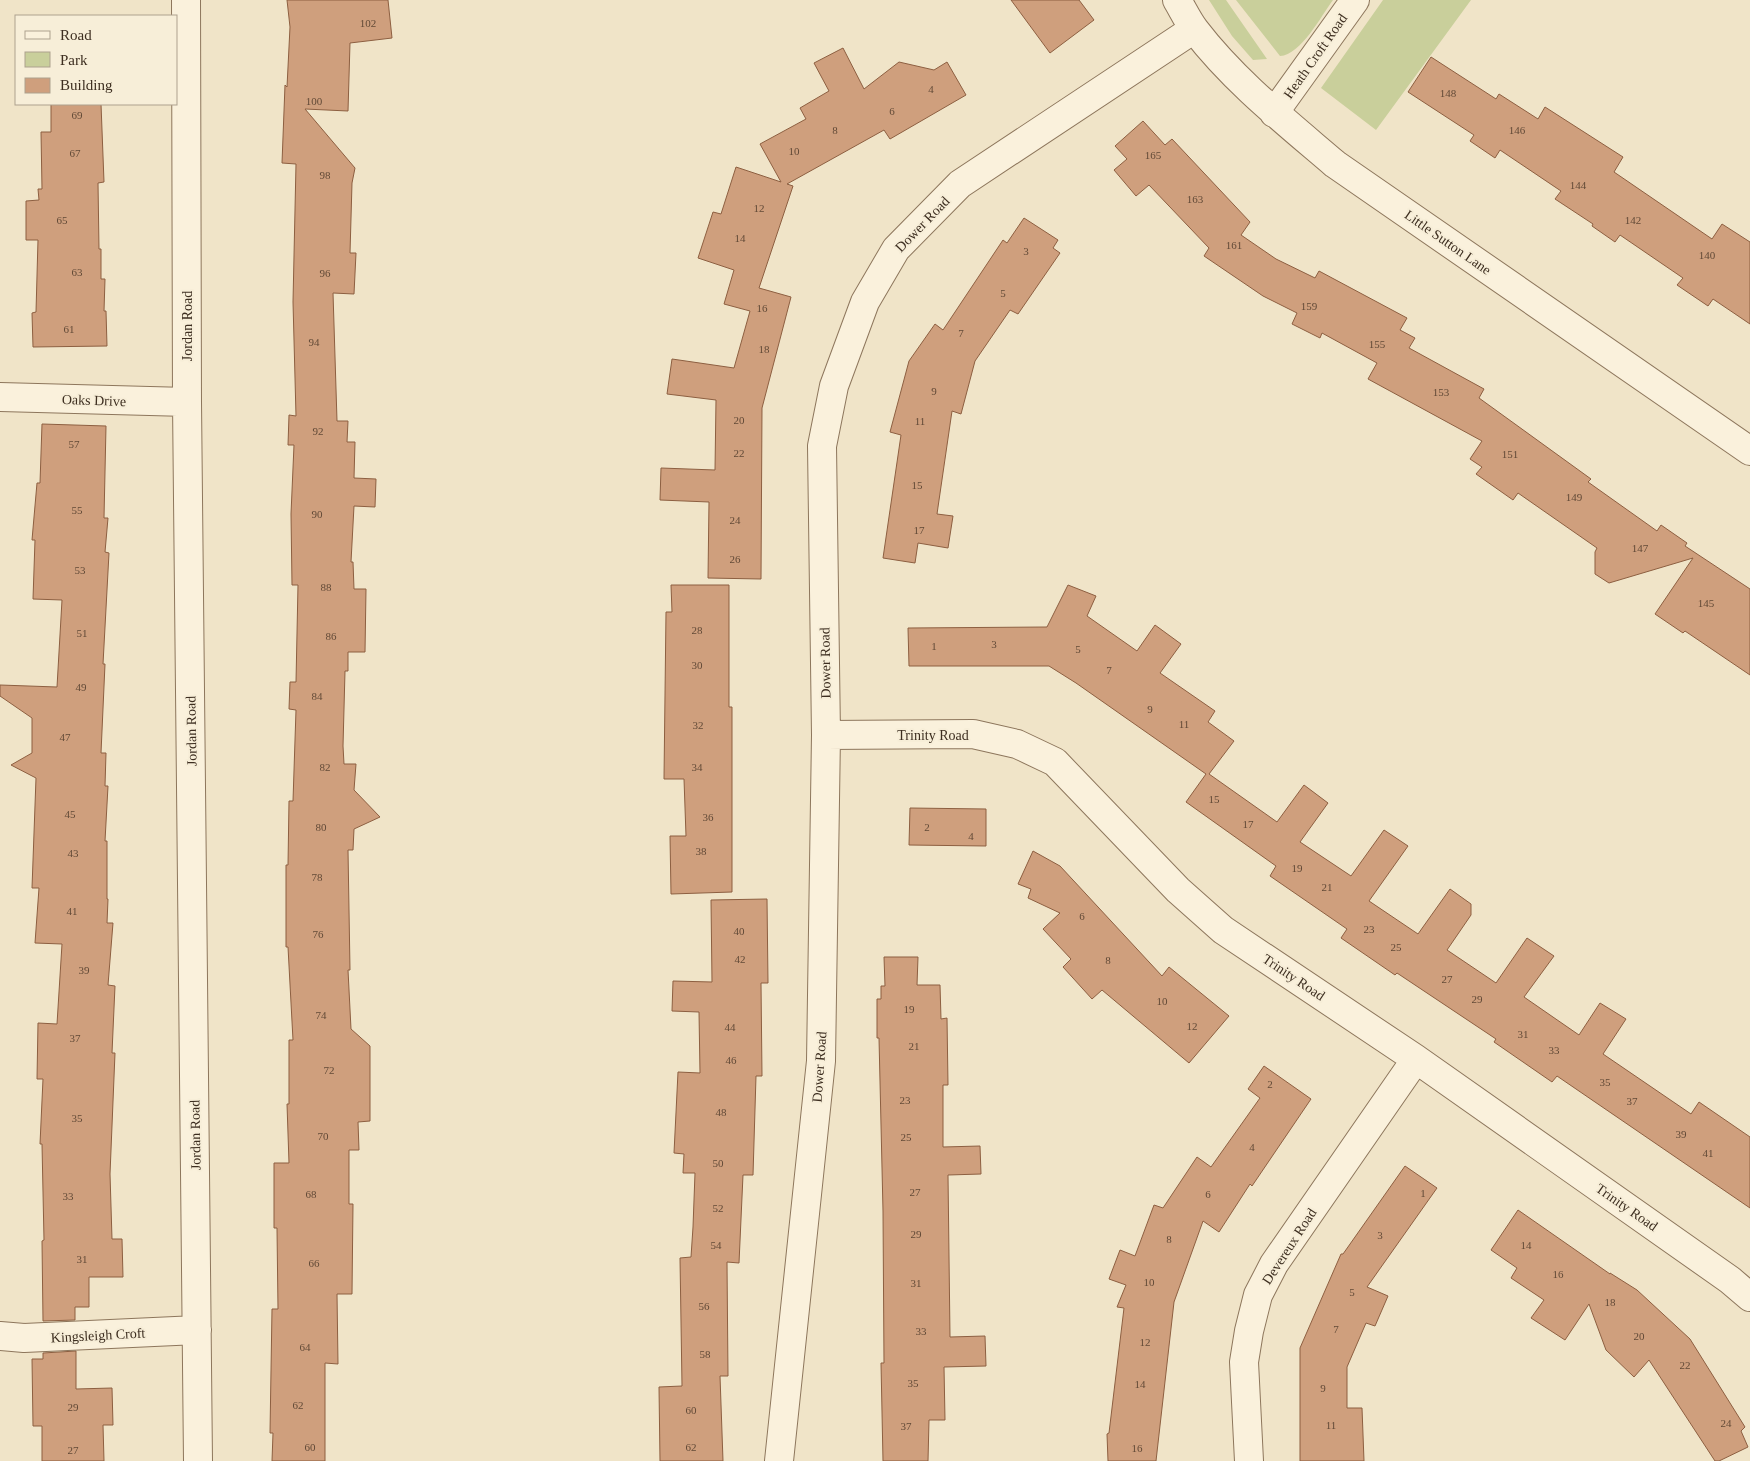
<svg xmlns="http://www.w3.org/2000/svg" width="1750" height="1461" font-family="Georgia,serif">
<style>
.green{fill:#c9cf9b}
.building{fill:#cf9f7d;stroke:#8d5f41}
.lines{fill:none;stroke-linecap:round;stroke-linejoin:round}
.minor-casing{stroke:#8d765c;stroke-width:30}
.minor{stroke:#faf1dc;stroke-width:28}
.labels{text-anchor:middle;stroke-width:4;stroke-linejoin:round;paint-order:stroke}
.number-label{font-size:11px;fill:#624a37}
.street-label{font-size:14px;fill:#3d2e20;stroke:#f7eed8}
</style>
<rect width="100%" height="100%" fill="#f0e4c8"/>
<path class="green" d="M 1209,0 L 1226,0 L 1267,59 L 1253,60 L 1232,36 Z
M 1236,0 L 1333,0 C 1321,16 1301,55 1280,56 Z
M 1383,0 L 1471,0 L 1376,130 L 1321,88 Z"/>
<path class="building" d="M 287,0 L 388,0 L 392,38 L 350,43 L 348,111 L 305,109 L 355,168 L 352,183 L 350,253 L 356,253 L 354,294 L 333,293 L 337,421 L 348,421 L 347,442 L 355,442 L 354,478 L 376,479 L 375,507 L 354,506 L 351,562 L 353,562 L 354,589 L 366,589 L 365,652 L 348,652 L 348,671 L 345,671 L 343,746 L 344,764 L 356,764 L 354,790 L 380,817 L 354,829 L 353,850 L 348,850 L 350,970 L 348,970 L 351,1029 L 370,1046 L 370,1121 L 358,1122 L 359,1150 L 349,1150 L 349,1204 L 353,1204 L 352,1294 L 337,1294 L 338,1364 L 325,1363 L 325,1461 L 272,1461 L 273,1433 L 270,1433 L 272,1309 L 278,1309 L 277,1228 L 274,1228 L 274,1163 L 289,1163 L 287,1104 L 289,1104 L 289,1040 L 293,1040 L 288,947 L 286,947 L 286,865 L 288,865 L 289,801 L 293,801 L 296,710 L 289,709 L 290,682 L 296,682 L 298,585 L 292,585 L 291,514 L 294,445 L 288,445 L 289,415 L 296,416 L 293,302 L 296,164 L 282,163 L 285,85 L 287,87 L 290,27 Z
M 1011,0 L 1079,0 L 1094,20 L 1050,53 Z
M 843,48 L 864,89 L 899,62 L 934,70 L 947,62 L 966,95 L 890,139 L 884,130 L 787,184 L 793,186 L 759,288 L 791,297 L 762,408 L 761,579 L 708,578 L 709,502 L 660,500 L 661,468 L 715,470 L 716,400 L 667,394 L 672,359 L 734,368 L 750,311 L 724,304 L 734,270 L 698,258 L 713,212 L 721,214 L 736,167 L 781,182 L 760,144 L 806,119 L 800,108 L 829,91 L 814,63 Z
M 1431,57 L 1496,99 L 1499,94 L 1538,119 L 1545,107 L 1623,157 L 1614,172 L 1712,239 L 1722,224 L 1750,242 L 1750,324 L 1713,299 L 1708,306 L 1677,285 L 1683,278 L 1620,235 L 1615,242 L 1592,226 L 1593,224 L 1555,199 L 1561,191 L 1500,150 L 1495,158 L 1470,141 L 1474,135 L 1408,92 Z
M 51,104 L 101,104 L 104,182 L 98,183 L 99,249 L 101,249 L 101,279 L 105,279 L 104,311 L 106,311 L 107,346 L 33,347 L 32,313 L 36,312 L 38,240 L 26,240 L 26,201 L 39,200 L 38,189 L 42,189 L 41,132 L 51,132 Z
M 1143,121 L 1165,145 L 1172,139 L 1250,222 L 1241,235 L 1276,259 L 1315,278 L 1319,271 L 1407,318 L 1400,330 L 1415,338 L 1409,348 L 1484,389 L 1479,398 L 1591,479 L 1588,482 L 1657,531 L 1661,525 L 1687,543 L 1685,546 L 1750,589 L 1750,675 L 1685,631 L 1683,633 L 1655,614 L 1693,558 L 1609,583 L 1595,574 L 1595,552 L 1597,548 L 1518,493 L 1513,500 L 1476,474 L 1482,467 L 1470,459 L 1482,441 L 1368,379 L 1377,363 L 1322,333 L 1320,338 L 1292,324 L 1297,313 L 1263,296 L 1204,256 L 1209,248 L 1149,185 L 1136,196 L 1114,170 L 1127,159 L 1115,146 Z
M 1024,218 L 1058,240 L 1053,248 L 1060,253 L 1018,314 L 1010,310 L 975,361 L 961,414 L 952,411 L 937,514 L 953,516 L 948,548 L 918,543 L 915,563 L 883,558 L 901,435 L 890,432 L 909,361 L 935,324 L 943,330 L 1003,240 L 1007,243 Z
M 42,424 L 106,426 L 104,518 L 108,518 L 105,552 L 109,553 L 103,664 L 105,664 L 101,753 L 106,753 L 105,786 L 108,786 L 105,841 L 107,841 L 107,899 L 108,899 L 107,923 L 113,923 L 108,985 L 115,986 L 112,1053 L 115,1053 L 110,1174 L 112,1239 L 122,1239 L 123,1277 L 89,1277 L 89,1307 L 75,1307 L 75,1320 L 43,1321 L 42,1241 L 44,1240 L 42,1144 L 40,1144 L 43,1079 L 37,1079 L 38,1023 L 57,1024 L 62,944 L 35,943 L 39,888 L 32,888 L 36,778 L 11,765 L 32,753 L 32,718 L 0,696 L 0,685 L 57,687 L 62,600 L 33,599 L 35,540 L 32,540 L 37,483 L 40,483 Z
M 671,585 L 729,585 L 729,707 L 732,707 L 732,892 L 671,894 L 670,836 L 686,836 L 684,779 L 664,779 L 666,612 L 672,612 Z
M 1068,585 L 1096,596 L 1087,616 L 1137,651 L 1155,625 L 1181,644 L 1160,673 L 1215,711 L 1208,722 L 1234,741 L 1209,774 L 1277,822 L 1304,785 L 1328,803 L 1300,842 L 1351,876 L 1384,830 L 1408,846 L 1369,901 L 1418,934 L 1450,889 L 1471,904 L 1471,915 L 1447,950 L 1496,983 L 1527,938 L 1554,956 L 1524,997 L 1579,1035 L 1600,1003 L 1626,1019 L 1603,1054 L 1691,1114 L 1699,1102 L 1750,1137 L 1750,1208 L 1557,1076 L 1552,1082 L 1494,1042 L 1496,1039 L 1397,973 L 1395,975 L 1341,938 L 1347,929 L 1270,876 L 1276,866 L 1186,802 L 1206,774 L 1076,683 L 1049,666 L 909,666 L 908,628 L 1047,627 Z
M 910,808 L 986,809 L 986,846 L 909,845 Z
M 1033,851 L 1060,866 L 1162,976 L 1169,967 L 1229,1016 L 1189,1063 L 1102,990 L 1092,999 L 1063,967 L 1071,959 L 1043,929 L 1060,913 L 1028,898 L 1031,889 L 1018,884 Z
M 767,899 L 768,983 L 761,983 L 762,1076 L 756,1076 L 753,1175 L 743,1175 L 739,1263 L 727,1262 L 728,1376 L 720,1376 L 723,1461 L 660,1461 L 659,1387 L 682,1386 L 680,1258 L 691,1257 L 693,1227 L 695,1173 L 683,1173 L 684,1154 L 674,1153 L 678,1072 L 700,1073 L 699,1012 L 672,1011 L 673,981 L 712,982 L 711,900 Z
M 884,957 L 918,957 L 917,985 L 940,985 L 941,1019 L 947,1018 L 948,1085 L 943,1085 L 943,1147 L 980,1146 L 981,1174 L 948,1175 L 950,1337 L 985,1336 L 986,1366 L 944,1367 L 945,1420 L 929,1420 L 928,1461 L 883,1461 L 881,1363 L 884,1363 L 883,1211 L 879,1038 L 877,1038 L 877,999 L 881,999 L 881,986 L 885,986 Z
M 1264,1066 L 1311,1099 L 1252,1186 L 1250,1184 L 1219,1232 L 1203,1221 L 1174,1302 L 1156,1461 L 1108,1461 L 1107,1434 L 1109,1433 L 1124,1308 L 1117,1307 L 1126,1285 L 1109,1279 L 1120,1250 L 1135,1256 L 1154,1205 L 1163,1208 L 1197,1157 L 1211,1167 L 1260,1098 L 1248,1089 Z
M 1405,1166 L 1437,1188 L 1367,1287 L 1388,1296 L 1375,1326 L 1366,1323 L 1347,1367 L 1347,1408 L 1362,1408 L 1364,1461 L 1300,1461 L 1300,1348 L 1341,1254 L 1343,1254 Z
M 1518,1210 L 1610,1274 L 1610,1273 L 1637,1290 L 1690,1339 L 1745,1427 L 1741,1431 L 1748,1447 L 1719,1461 L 1715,1461 L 1649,1360 L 1634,1377 L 1606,1350 L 1589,1304 L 1565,1340 L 1531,1318 L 1544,1300 L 1511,1278 L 1517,1268 L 1491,1250 Z
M 76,1351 L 76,1389 L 112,1388 L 113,1425 L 103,1425 L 104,1461 L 42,1461 L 42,1426 L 33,1426 L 32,1359 L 43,1359 L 43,1353 Z"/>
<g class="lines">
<defs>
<path id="minor" d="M 186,0 L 187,402 L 198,1461
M 1177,0 C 1183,10 1188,21 1195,30 C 1234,81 1286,122 1335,164 L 1750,451
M 1274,113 L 1355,0
M 0,397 L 187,402
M 826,735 L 973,734 L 1017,744 L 1055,762 L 1178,890 L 1223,930 L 1416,1059 L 1730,1280 L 1750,1297
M 0,1336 L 24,1338 L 197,1330
M 779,1461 L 821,1061 L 826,735 L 822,446 L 834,386 L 865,302 L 896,249 L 960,184 L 1194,29
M 1249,1461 L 1244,1362 L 1249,1331 L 1258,1295 L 1274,1264 L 1416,1059"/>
</defs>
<use href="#minor" class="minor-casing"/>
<use href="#minor" class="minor"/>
</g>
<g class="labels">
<g class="number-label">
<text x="368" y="27">102</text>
<text x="931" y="93">4</text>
<text x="1448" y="97">148</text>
<text x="314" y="105">100</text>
<text x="892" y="115">6</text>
<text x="77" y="119">69</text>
<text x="835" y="134">8</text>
<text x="1517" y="134">146</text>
<text x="794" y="155">10</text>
<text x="75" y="157">67</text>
<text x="1153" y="159">165</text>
<text x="325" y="179">98</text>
<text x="1578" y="189">144</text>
<text x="1195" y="203">163</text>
<text x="759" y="212">12</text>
<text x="62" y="224">65</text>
<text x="1633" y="224">142</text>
<text x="740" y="242">14</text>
<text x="1234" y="249">161</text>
<text x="1026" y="255">3</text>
<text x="1707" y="259">140</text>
<text x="77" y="276">63</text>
<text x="325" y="277">96</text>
<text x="1003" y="297">5</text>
<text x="1309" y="310">159</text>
<text x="762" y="312">16</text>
<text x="69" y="333">61</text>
<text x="961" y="337">7</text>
<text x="314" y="346">94</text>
<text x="1377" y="348">155</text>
<text x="764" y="353">18</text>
<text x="934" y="395">9</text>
<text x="1441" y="396">153</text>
<text x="739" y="424">20</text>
<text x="920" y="425">11</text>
<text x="318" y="435">92</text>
<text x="74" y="448">57</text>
<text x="739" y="457">22</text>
<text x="1510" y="458">151</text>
<text x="917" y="489">15</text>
<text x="1574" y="501">149</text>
<text x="77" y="514">55</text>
<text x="317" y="518">90</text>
<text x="735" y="524">24</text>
<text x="919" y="534">17</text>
<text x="1640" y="552">147</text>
<text x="735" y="563">26</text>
<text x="80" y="574">53</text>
<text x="326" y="591">88</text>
<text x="1706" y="607">145</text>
<text x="697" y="634">28</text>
<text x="82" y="637">51</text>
<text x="331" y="640">86</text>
<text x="994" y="648">3</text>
<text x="934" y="650">1</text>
<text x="1078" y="653">5</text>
<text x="697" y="669">30</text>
<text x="1109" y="674">7</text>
<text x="81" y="691">49</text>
<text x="317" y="700">84</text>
<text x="1150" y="713">9</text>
<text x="1184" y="728">11</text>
<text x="698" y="729">32</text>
<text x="65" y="741">47</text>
<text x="325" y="771">82</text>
<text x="697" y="771">34</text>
<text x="1214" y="803">15</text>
<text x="70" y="818">45</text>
<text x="708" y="821">36</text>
<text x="1248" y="828">17</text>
<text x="321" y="831">80</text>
<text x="927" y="831">2</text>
<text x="971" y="840">4</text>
<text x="701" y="855">38</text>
<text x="73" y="857">43</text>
<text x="1297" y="872">19</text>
<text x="317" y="881">78</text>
<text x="1327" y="891">21</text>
<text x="72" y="915">41</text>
<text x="1082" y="920">6</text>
<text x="1369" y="933">23</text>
<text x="739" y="935">40</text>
<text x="318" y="938">76</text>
<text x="1396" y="951">25</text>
<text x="740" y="963">42</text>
<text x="1108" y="964">8</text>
<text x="84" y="974">39</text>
<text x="1447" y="983">27</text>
<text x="1477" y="1003">29</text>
<text x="1162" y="1005">10</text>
<text x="909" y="1013">19</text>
<text x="321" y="1019">74</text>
<text x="1192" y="1030">12</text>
<text x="730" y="1031">44</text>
<text x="1523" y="1038">31</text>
<text x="75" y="1042">37</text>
<text x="914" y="1050">21</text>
<text x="1554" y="1054">33</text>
<text x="731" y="1064">46</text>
<text x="329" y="1074">72</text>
<text x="1605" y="1086">35</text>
<text x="1270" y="1088">2</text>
<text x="905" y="1104">23</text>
<text x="1632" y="1105">37</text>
<text x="721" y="1116">48</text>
<text x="77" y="1122">35</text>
<text x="1681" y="1138">39</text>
<text x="323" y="1140">70</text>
<text x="906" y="1141">25</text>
<text x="1252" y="1151">4</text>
<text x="1708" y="1157">41</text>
<text x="718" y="1167">50</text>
<text x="915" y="1196">27</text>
<text x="1423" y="1197">1</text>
<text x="311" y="1198">68</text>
<text x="1208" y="1198">6</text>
<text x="68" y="1200">33</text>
<text x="718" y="1212">52</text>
<text x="916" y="1238">29</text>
<text x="1380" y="1239">3</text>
<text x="1169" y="1243">8</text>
<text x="716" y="1249">54</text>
<text x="1526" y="1249">14</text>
<text x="82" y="1263">31</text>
<text x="314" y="1267">66</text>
<text x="1558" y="1278">16</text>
<text x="1149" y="1286">10</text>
<text x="916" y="1287">31</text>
<text x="1352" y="1296">5</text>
<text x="1610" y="1306">18</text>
<text x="704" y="1310">56</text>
<text x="1336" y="1333">7</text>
<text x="921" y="1335">33</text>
<text x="1639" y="1340">20</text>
<text x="1145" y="1346">12</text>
<text x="305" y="1351">64</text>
<text x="705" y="1358">58</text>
<text x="1685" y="1369">22</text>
<text x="913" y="1387">35</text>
<text x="1140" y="1388">14</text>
<text x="1323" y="1392">9</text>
<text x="298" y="1409">62</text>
<text x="73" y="1411">29</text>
<text x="691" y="1414">60</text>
<text x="1726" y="1427">24</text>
<text x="1331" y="1429">11</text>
<text x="906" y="1430">37</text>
<text x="310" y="1451">60</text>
<text x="691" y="1451">62</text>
<text x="1137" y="1452">16</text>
<text x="73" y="1454">27</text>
</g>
<g class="street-label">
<text transform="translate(1315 56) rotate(-55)" y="5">Heath Croft Road</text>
<text transform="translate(922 224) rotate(-46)" y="5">Dower Road</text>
<text transform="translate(1448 242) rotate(35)" y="5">Little Sutton Lane</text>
<text transform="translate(187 326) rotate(-90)" y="5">Jordan Road</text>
<text transform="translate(94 400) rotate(2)" y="5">Oaks Drive</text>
<text transform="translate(825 663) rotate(-91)" y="5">Dower Road</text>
<text transform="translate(191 731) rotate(-91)" y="5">Jordan Road</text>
<text x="933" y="740">Trinity Road</text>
<text transform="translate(1294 977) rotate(34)" y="5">Trinity Road</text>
<text transform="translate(819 1067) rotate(-86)" y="5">Dower Road</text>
<text transform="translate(195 1135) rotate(-91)" y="5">Jordan Road</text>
<text transform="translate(1627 1207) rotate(35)" y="5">Trinity Road</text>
<text transform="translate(1289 1246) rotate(-57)" y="5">Devereux Road</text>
<text transform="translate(98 1335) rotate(-3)" y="5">Kingsleigh Croft</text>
</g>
</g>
<rect x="15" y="15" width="162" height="90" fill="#f7eed8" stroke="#ada18e"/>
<rect x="25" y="31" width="25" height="8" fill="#faf1dc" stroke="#ada18e"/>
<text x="60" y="40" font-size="15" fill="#3d2e20">Road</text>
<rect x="25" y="52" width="25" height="15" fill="#c9cf9b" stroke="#ada18e"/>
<text x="60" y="65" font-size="15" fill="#3d2e20">Park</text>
<rect x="25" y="78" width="25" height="15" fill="#cf9f7d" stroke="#ada18e"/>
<text x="60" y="90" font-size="15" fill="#3d2e20">Building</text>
</svg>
